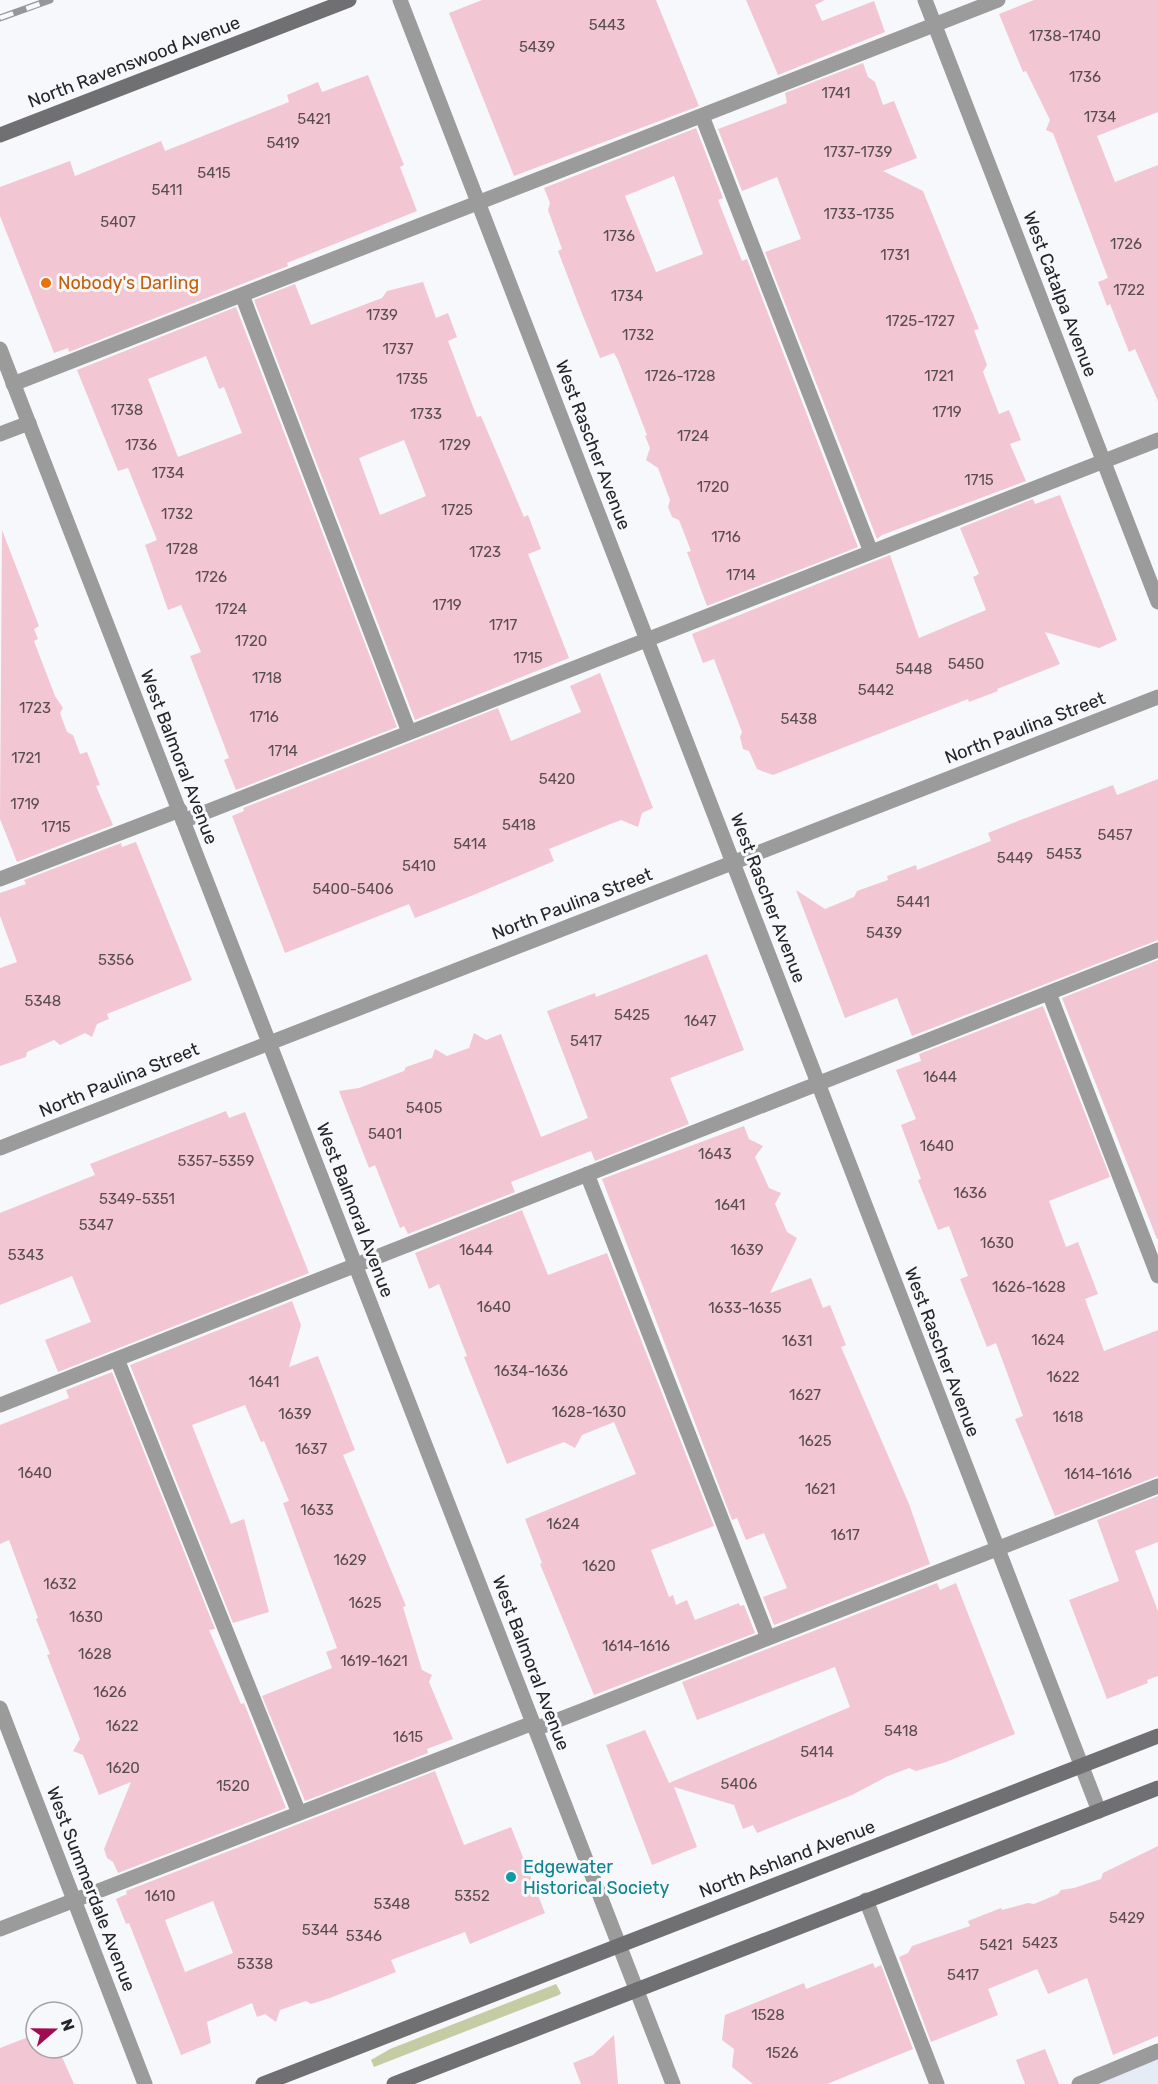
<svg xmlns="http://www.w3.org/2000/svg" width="1158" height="2084" font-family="Rubik,sans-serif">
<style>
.built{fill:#e6ecf6}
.green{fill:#c5cca4}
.building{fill:#f3c6d3;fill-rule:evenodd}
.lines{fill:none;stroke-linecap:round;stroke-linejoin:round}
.lane{stroke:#9c9b9c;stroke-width:15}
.street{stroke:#9c9b9c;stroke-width:15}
.secondary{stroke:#706f71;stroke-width:15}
.rail-casing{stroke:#969799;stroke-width:7}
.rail{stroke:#f6f8fb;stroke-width:4.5;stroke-dasharray:14;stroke-linecap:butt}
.food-dot{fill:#e8710a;stroke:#f6f8fb;stroke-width:2}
.culture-dot{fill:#0f9aa8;stroke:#f6f8fb;stroke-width:2}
.labels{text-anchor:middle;stroke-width:6;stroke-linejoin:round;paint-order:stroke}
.number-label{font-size:15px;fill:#584d52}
.street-label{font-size:18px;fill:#252527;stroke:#f6f8fb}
.food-label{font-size:18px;fill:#c56008;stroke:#f6f8fb;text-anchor:start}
.culture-label{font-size:18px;fill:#0d838f;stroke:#f6f8fb;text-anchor:start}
</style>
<rect width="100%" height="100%" fill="#f6f8fb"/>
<path class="built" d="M 1158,2051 L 1158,2084 L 1079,2084 Z"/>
<path class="green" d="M 556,1984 L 561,1993 L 559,1995 L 374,2067 L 371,2060 L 390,2049 Z"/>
<path class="building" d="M 482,0 L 656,0 L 699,106 L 514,176 L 449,13 Z
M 746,0 L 825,0 L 815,5 L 822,21 L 874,1 L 885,32 L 778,75 Z
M 1034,0 L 1158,0 L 1158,112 L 1097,136 L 1115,182 L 1158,165 L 1158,401 L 1135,349 L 1129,352 L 1110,304 L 1107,306 L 1098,282 L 1108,278 L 1053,133 L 1046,130 L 1050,120 L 1026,71 L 1023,72 L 999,14 Z
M 863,63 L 868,77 L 875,82 L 883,105 L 894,101 L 917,158 L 883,171 L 923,191 L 979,329 L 974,330 L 987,365 L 983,372 L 999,414 L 1009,410 L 1021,440 L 1010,444 L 1026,481 L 882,535 L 877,539 L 765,252 L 801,239 L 777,177 L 742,191 L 718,129 L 787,103 L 785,93 Z
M 368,75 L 404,165 L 400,167 L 417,211 L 287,263 L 288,266 L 69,352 L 68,348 L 54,353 L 0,216 L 0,187 L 70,161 L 75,176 L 161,141 L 165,151 L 289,102 L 287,95 L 318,82 L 322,92 Z
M 696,128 L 723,198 L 718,200 L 742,261 L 747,259 L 858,547 L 707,606 L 687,552 L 691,551 L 679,520 L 672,517 L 668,507 L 670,500 L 658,468 L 646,460 L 650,448 L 645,436 L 647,435 L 618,360 L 614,353 L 600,358 L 579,306 L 558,251 L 562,249 L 548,210 L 550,203 L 544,188 ZM 674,176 L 703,254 L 656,272 L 625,196 Z
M 423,282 L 436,318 L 448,313 L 457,337 L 448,341 L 477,417 L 481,416 L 524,517 L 528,515 L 541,549 L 528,554 L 569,658 L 415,720 L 254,300 L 295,284 L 311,325 L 382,298 L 387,291 ZM 404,440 L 426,496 L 380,515 L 359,458 Z
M 236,307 L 397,727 L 236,790 L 224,760 L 229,758 L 190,656 L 201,652 L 181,605 L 168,610 L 145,545 L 157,540 L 128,468 L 118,471 L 77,370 ZM 206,356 L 219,389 L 224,387 L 242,433 L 178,457 L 148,379 Z
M 1060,495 L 1117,640 L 1099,648 L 1045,632 L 1060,664 L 997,689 L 998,691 L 969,702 L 968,699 L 773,775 L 757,769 L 749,751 L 743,749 L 740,737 L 742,732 L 714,659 L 703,663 L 692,634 L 890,555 L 919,638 L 986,610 L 973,577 L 979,574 L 960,528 L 1033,499 L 1035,504 Z
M 2,530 L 39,626 L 34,629 L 38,639 L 34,641 L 55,696 L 63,708 L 60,713 L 67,732 L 73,735 L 80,754 L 87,752 L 100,785 L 96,786 L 113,825 L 17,862 L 0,819 Z
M 600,673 L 653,808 L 642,813 L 638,827 L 621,820 L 608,825 L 549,849 L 554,861 L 471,896 L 415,918 L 409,904 L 285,953 L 232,816 L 244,811 L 243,808 L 498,708 L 511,741 L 581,712 L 570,686 Z
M 1158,779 L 1158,940 L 912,1036 L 897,998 L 845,1018 L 796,890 L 825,909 L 854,897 L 857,891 L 888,880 L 887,876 L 916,865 L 917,870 L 991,841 L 988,833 L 1018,821 L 1113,785 L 1117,795 Z
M 136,842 L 192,980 L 107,1014 L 109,1019 L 97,1024 L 92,1037 L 85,1033 L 60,1045 L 54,1040 L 27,1052 L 26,1057 L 0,1066 L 0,968 L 17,962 L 0,916 L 0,893 L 26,884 L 24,880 L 121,843 L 122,847 Z
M 707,954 L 744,1050 L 670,1078 L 689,1124 L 595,1161 L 591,1151 L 539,1171 L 511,1182 L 515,1192 L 408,1234 L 404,1226 L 400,1228 L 375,1165 L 369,1168 L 339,1091 L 359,1088 L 404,1071 L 406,1067 L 432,1058 L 435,1049 L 447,1056 L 469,1048 L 474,1033 L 486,1040 L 501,1034 L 541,1137 L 588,1118 L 547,1011 L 595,993 L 596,997 Z
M 1158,960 L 1158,1239 L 1157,1239 L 1062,998 Z
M 1043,1006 L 1110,1177 L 1049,1201 L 1066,1247 L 1078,1242 L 1098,1294 L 1085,1299 L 1104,1351 L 1158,1330 L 1158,1476 L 1055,1516 L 1015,1419 L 1023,1416 L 996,1343 L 987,1347 L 960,1279 L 968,1276 L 949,1226 L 938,1230 L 918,1180 L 921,1179 L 901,1125 L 916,1119 L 896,1070 L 921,1061 L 919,1054 Z
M 226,1111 L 229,1118 L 245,1112 L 309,1273 L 58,1372 L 45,1340 L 91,1322 L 72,1276 L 0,1305 L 0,1213 L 95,1175 L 90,1164 Z
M 744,1126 L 749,1139 L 763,1146 L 755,1157 L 769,1188 L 781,1193 L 775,1204 L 787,1232 L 797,1238 L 770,1293 L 811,1278 L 823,1308 L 830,1305 L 846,1345 L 841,1347 L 909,1504 L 930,1564 L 774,1625 L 763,1597 L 787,1588 L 764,1533 L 746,1540 L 737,1518 L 732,1520 L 602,1179 Z
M 522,1210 L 548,1275 L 607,1253 L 714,1526 L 651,1550 L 669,1597 L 673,1595 L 676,1605 L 687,1600 L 695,1620 L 739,1603 L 740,1606 L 744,1605 L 755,1633 L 594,1695 L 540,1564 L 542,1563 L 525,1519 L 636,1474 L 614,1422 L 582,1435 L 575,1448 L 564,1442 L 507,1464 L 464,1357 L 467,1356 L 439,1284 L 429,1289 L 415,1253 Z
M 292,1301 L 301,1325 L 289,1367 L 318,1356 L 355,1450 L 343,1455 L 406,1606 L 403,1607 L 422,1670 L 432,1675 L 429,1682 L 453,1739 L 427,1749 L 428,1753 L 305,1801 L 262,1696 L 332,1668 L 326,1652 L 337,1648 L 283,1503 L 289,1501 L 264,1441 L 261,1442 L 245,1405 L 192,1425 L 231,1524 L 244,1519 L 269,1612 L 233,1623 L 130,1365 Z
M 112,1372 L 215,1629 L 209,1630 L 241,1704 L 244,1703 L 286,1808 L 118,1873 L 113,1862 L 107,1858 L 104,1849 L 131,1782 L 99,1795 L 83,1755 L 73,1751 L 80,1739 L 47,1655 L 50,1654 L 36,1619 L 38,1618 L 9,1540 L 0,1544 L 0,1425 L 69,1398 L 66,1390 Z
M 1158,1496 L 1158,1542 L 1135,1551 L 1158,1611 L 1158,1676 L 1147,1680 L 1148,1683 L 1107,1699 L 1069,1600 L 1119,1581 L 1097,1520 Z
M 937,1583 L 940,1590 L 956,1583 L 1015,1734 L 946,1762 L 916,1771 L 909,1768 L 888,1776 L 852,1795 L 757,1833 L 753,1825 L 743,1829 L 734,1805 L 674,1787 L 697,1847 L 652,1865 L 606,1745 L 645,1730 L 669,1783 L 850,1707 L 835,1667 L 697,1720 L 682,1682 Z
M 435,1771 L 464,1845 L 511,1827 L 545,1913 L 470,1944 L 465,1932 L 391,1960 L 396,1972 L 330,1998 L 311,2004 L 306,2001 L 280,2010 L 276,2022 L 265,2014 L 257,2017 L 252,2003 L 207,2022 L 211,2043 L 181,2055 L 129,1923 L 126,1924 L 116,1899 L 127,1894 L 126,1891 ZM 213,1901 L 233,1953 L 185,1972 L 165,1920 Z
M 1158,1846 L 1158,2036 L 1113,2055 L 1087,1978 L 1048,1994 L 1037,1969 L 988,1989 L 998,2015 L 931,2042 L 899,1957 L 908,1953 L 912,1946 L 970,1926 L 968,1921 L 1001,1908 L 1002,1910 L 1028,1903 L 1034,1904 L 1058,1894 L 1061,1890 L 1074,1888 L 1101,1879 L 1103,1873 Z
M 873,1963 L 875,1968 L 881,1965 L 913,2049 L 827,2084 L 753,2084 L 732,2067 L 734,2049 L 722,2040 L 725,2015 L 804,1983 L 806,1989 Z
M 36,2034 L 36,2048 L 58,2048 L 74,2084 L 0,2084 L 0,2048 Z
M 614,2035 L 618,2084 L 581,2084 L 573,2063 L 593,2055 Z
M 1045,2049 L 1059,2084 L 1025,2084 L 1016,2060 Z"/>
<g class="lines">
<path class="lane" d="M 702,116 L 871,552
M 242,295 L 409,732
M 13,384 L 998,0
M 0,434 L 29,423
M 183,821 L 1158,440
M 0,879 L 180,810
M 1049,993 L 1158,1276
M 587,1174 L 768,1638
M 117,1359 L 299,1813
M 0,1405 L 1158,950
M 535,1729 L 1158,1486
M 866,1900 L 937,2084
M 0,1929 L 533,1723
M 1079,2084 L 1158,2051"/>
<path class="street" d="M 400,0 L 1099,1811
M 925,0 L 1158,602
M 0,349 L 673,2084
M 0,1148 L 1158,697
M 0,1708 L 145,2084"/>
<path class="secondary" d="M 0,135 L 349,0
M 263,2084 L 1158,1736
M 394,2084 L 1158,1788"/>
<defs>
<path id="rail" d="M 0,18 L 50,0"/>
</defs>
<use href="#rail" class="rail-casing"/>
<use href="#rail" class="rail"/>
</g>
<circle class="food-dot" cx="46" cy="283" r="6"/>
<circle class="culture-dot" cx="511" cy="1877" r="6"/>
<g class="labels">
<g class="number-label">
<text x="607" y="30">5443</text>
<text x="1065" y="41">1738-1740</text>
<text x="537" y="52">5439</text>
<text x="1085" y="82">1736</text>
<text x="836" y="98">1741</text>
<text x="1100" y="122">1734</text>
<text x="314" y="124">5421</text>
<text x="283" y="148">5419</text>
<text x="858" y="157">1737-1739</text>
<text x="214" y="178">5415</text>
<text x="167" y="195">5411</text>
<text x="859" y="219">1733-1735</text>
<text x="118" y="227">5407</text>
<text x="619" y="241">1736</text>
<text x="1126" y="249">1726</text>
<text x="895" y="260">1731</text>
<text x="1129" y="295">1722</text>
<text x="627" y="301">1734</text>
<text x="382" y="320">1739</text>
<text x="920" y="326">1725-1727</text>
<text x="638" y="340">1732</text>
<text x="398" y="354">1737</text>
<text x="680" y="381">1726-1728</text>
<text x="939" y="381">1721</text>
<text x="412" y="384">1735</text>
<text x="127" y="415">1738</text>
<text x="947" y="417">1719</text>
<text x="426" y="419">1733</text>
<text x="693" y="441">1724</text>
<text x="141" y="450">1736</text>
<text x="455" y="450">1729</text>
<text x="168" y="478">1734</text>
<text x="979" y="485">1715</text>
<text x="713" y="492">1720</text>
<text x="457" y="515">1725</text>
<text x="177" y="519">1732</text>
<text x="726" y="542">1716</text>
<text x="182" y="554">1728</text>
<text x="485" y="557">1723</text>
<text x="741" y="580">1714</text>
<text x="211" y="582">1726</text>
<text x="447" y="610">1719</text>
<text x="231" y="614">1724</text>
<text x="503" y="630">1717</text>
<text x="251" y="646">1720</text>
<text x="528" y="663">1715</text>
<text x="966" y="669">5450</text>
<text x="914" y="674">5448</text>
<text x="267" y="683">1718</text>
<text x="876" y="695">5442</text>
<text x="35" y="713">1723</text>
<text x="264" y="722">1716</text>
<text x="799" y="724">5438</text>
<text x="283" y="756">1714</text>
<text x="26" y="763">1721</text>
<text x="557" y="784">5420</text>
<text x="25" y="809">1719</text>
<text x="519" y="830">5418</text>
<text x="56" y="832">1715</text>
<text x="1115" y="840">5457</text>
<text x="470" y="849">5414</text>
<text x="1064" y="859">5453</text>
<text x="1015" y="863">5449</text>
<text x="419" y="871">5410</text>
<text x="353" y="894">5400-5406</text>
<text x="913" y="907">5441</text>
<text x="884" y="938">5439</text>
<text x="116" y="965">5356</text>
<text x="43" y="1006">5348</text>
<text x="632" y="1020">5425</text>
<text x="700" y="1026">1647</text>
<text x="586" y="1046">5417</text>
<text x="940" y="1082">1644</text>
<text x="424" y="1113">5405</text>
<text x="385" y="1139">5401</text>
<text x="937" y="1151">1640</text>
<text x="715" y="1159">1643</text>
<text x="216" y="1166">5357-5359</text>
<text x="970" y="1198">1636</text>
<text x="137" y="1204">5349-5351</text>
<text x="730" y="1210">1641</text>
<text x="96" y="1230">5347</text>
<text x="997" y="1248">1630</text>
<text x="476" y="1255">1644</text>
<text x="747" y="1255">1639</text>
<text x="26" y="1260">5343</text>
<text x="1029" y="1292">1626-1628</text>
<text x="494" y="1312">1640</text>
<text x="745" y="1313">1633-1635</text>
<text x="1048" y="1345">1624</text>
<text x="797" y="1346">1631</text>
<text x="531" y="1376">1634-1636</text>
<text x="1063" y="1382">1622</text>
<text x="264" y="1387">1641</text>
<text x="805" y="1400">1627</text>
<text x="589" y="1417">1628-1630</text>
<text x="295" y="1419">1639</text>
<text x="1068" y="1422">1618</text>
<text x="815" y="1446">1625</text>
<text x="311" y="1454">1637</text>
<text x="35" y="1478">1640</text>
<text x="1098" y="1479">1614-1616</text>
<text x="820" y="1494">1621</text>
<text x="317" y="1515">1633</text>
<text x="563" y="1529">1624</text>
<text x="845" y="1540">1617</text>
<text x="350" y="1565">1629</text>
<text x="599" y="1571">1620</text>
<text x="60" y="1589">1632</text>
<text x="365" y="1608">1625</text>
<text x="86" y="1622">1630</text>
<text x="636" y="1651">1614-1616</text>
<text x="95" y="1659">1628</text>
<text x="374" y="1666">1619-1621</text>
<text x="110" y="1697">1626</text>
<text x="122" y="1731">1622</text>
<text x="901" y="1736">5418</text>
<text x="408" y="1742">1615</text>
<text x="817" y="1757">5414</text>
<text x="123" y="1773">1620</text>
<text x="739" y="1789">5406</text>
<text x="233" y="1791">1520</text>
<text x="160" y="1901">1610</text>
<text x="472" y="1901">5352</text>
<text x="392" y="1909">5348</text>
<text x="1127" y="1923">5429</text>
<text x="320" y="1935">5344</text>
<text x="364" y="1941">5346</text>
<text x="1040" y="1948">5423</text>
<text x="996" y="1950">5421</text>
<text x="255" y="1969">5338</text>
<text x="963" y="1980">5417</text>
<text x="768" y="2020">1528</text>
<text x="782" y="2058">1526</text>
</g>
<g class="street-label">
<text transform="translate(134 62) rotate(-21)" y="6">North Ravenswood Avenue</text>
<text transform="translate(1060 294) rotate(69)" y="6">West Catalpa Avenue</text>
<text transform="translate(593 445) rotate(69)" y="6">West Rascher Avenue</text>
<text transform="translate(1025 728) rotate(-21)" y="6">North Paulina Street</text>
<text transform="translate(179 757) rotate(69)" y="6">West Balmoral Avenue</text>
<text transform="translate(768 898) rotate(69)" y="6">West Rascher Avenue</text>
<text transform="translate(572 904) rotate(-21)" y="6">North Paulina Street</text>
<text transform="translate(119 1080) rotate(-22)" y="6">North Paulina Street</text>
<text transform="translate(355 1210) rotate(69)" y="6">West Balmoral Avenue</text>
<text transform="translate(942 1352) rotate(69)" y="6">West Rascher Avenue</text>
<text transform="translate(531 1663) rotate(69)" y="6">West Balmoral Avenue</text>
<text transform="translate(787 1859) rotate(-21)" y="6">North Ashland Avenue</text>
<text transform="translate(91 1889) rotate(69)" y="6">West Summerdale Avenue</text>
</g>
<g class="food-label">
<text x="58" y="289">Nobody's Darling</text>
</g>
<g class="culture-label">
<text x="523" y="1873">Edgewater<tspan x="523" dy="21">Historical Society</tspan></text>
</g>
</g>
<g transform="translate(54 2030) rotate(70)"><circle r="28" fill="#f6f8fb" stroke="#a2a4a6" stroke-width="1.5"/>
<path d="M0-4.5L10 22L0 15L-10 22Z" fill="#a00c52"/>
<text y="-9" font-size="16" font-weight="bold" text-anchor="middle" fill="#252527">N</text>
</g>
</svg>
